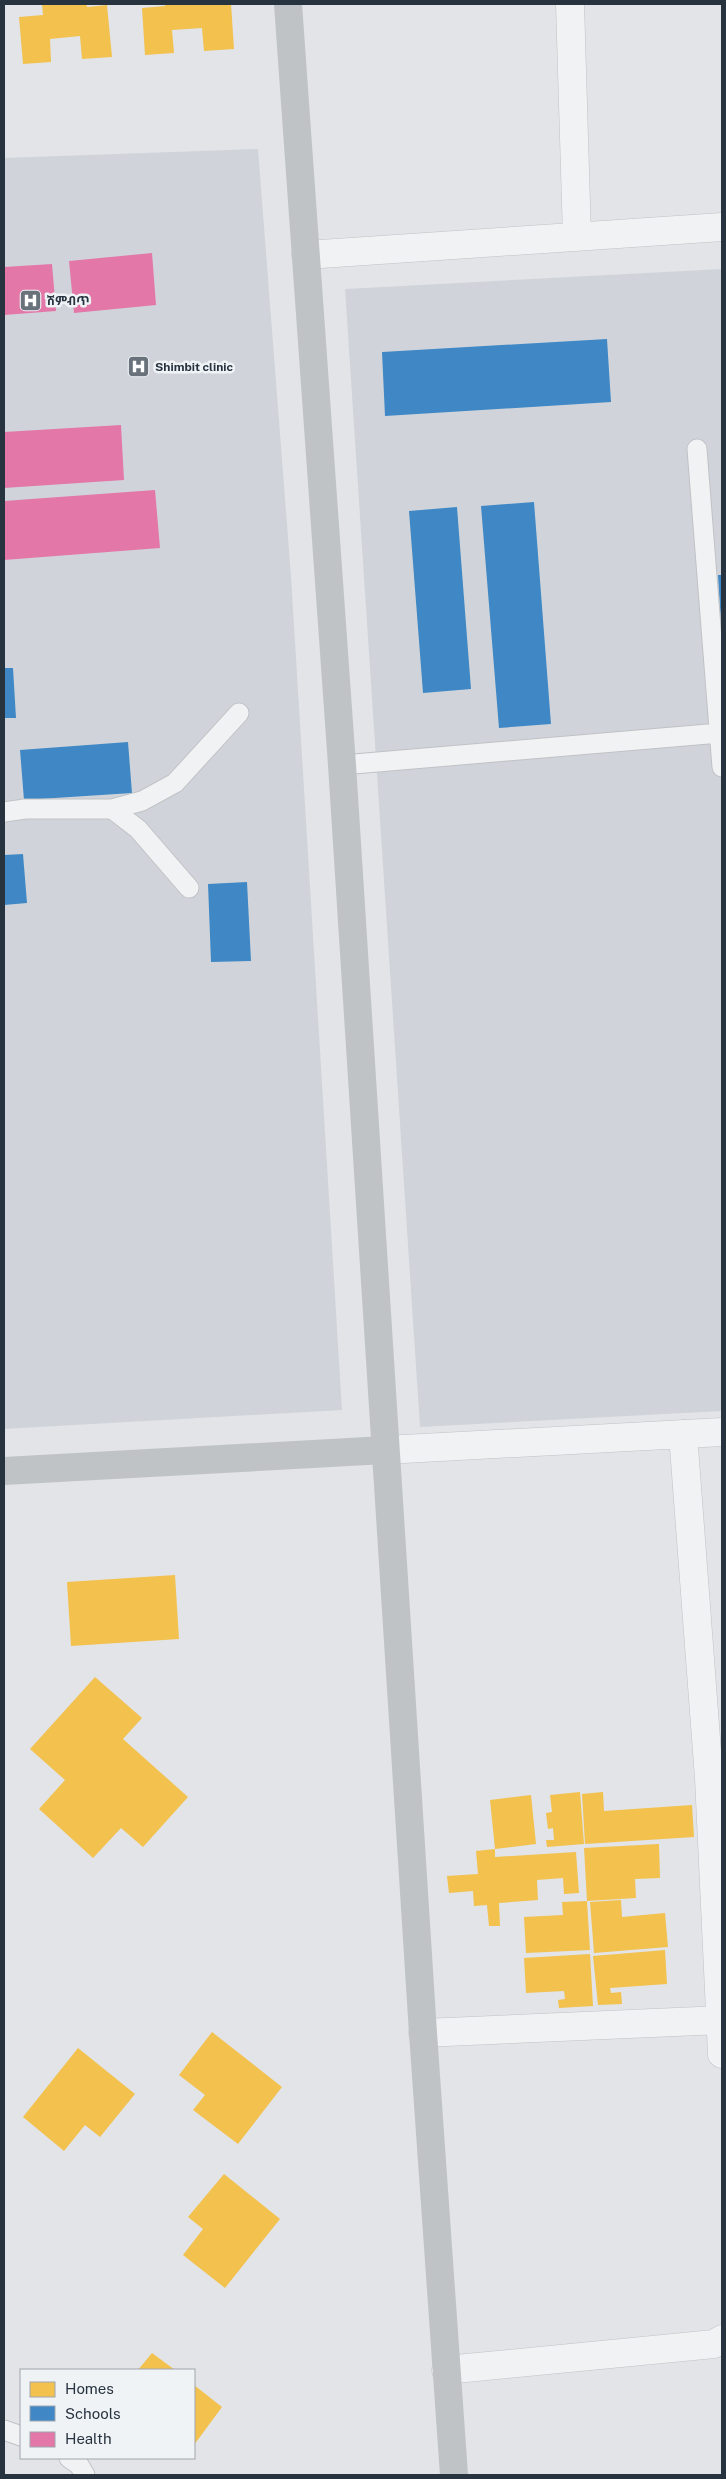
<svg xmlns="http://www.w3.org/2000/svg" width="726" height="2479" font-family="'Public Sans','Noto Sans Ethiopic',sans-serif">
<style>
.built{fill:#d0d4da}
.homes{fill:#f2c14e}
.schools{fill:#3f88c5}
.health{fill:#e377a8}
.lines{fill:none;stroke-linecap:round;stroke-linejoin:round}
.lane-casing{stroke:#c0c2c5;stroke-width:21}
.street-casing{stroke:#c0c2c5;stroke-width:29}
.lane{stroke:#f1f2f4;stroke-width:19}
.street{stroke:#f1f2f4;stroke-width:28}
.secondary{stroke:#c0c3c6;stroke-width:28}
.labels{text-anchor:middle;stroke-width:5;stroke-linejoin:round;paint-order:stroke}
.poi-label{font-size:12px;font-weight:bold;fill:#283340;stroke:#eff3f6;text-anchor:start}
</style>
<rect width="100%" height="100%" fill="#e2e4e7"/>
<path class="built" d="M 258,149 L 291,576 L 342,1410 L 4,1429 L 4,158 Z
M 722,269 L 722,1411 L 420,1427 L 345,289 Z"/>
<path class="homes" d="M 42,4 L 87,4 L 87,7 L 107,5 L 112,57 L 82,59 L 80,36 L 50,39 L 51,62 L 23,64 L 19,17 L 43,15 Z
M 165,4 L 231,4 L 234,49 L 204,51 L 202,28 L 172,30 L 174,53 L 145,55 L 142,8 L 165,6 Z
M 175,1575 L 179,1639 L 71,1646 L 67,1582 Z
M 95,1677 L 142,1718 L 123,1739 L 188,1797 L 143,1847 L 121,1828 L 93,1858 L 39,1809 L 65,1780 L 30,1749 Z
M 580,1792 L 584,1844 L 547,1847 L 546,1840 L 554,1840 L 553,1828 L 548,1829 L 546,1813 L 552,1812 L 550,1795 Z
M 603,1792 L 604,1811 L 692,1805 L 694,1837 L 585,1844 L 582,1794 Z
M 531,1795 L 536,1844 L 495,1849 L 490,1800 Z
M 659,1844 L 660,1878 L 635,1879 L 636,1898 L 587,1901 L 584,1848 Z
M 495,1849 L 495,1857 L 576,1852 L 579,1893 L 564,1894 L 563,1878 L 537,1880 L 538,1900 L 499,1903 L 500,1926 L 489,1926 L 487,1905 L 474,1906 L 473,1891 L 449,1893 L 447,1876 L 478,1874 L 476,1851 Z
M 621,1900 L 622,1917 L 665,1913 L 668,1947 L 594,1953 L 590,1902 Z
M 587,1901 L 590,1950 L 526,1953 L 524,1917 L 563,1915 L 562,1902 Z
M 665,1950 L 667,1984 L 610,1988 L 611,1993 L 621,1992 L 622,2004 L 598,2005 L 593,1956 Z
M 590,1954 L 593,2006 L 559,2008 L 558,2000 L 565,1999 L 564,1991 L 526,1993 L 524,1958 Z
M 212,2032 L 282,2087 L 238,2144 L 193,2110 L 205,2095 L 179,2075 Z
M 78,2048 L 135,2094 L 100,2137 L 85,2125 L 64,2151 L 23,2117 Z
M 224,2174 L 280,2219 L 225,2288 L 183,2255 L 203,2229 L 188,2217 Z
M 152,2353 L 175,2370 L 138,2370 Z
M 194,2385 L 222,2407 L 194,2445 Z"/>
<path class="schools" d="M 607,339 L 611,402 L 385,416 L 382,352 Z
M 534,502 L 551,724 L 499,728 L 481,506 Z
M 457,507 L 471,689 L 423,693 L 409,511 Z
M 718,575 L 722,575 L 722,622 L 721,622 Z
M 4,668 L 13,668 L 16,718 L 4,718 Z
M 128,742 L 132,793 L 24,800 L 20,750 Z
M 23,854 L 27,903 L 4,905 L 4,855 Z
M 247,882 L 251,961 L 211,962 L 208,884 Z"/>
<path class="health" d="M 152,253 L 156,305 L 74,313 L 69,261 Z
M 52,264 L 56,311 L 4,315 L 4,267 Z
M 121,425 L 124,480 L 4,488 L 4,432 Z
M 155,490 L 160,548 L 4,560 L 4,501 Z"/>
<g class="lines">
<defs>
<path id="lane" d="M 697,449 L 722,767
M 342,765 L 720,733
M 112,809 L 138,829 L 189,888
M 4,812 L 25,809 L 112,809 L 142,801 L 175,783 L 239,713
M 4,2430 L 21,2436
M 69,2458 L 79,2465 L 85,2475"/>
<path id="street" d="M 570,4 L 577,237
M 306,255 L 722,227
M 683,1434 L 709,1778 L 722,2054
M 385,1450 L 722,1432
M 423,2033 L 722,2020
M 446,2370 L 714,2344 L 722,2339"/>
</defs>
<use href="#lane" class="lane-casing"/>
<use href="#street" class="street-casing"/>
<use href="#lane" class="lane"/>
<use href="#street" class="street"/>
<path class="secondary" d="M 288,4 L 342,765 L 423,2033 L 454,2475
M 4,1471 L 385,1450"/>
</g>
<defs>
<symbol id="hospital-square" viewBox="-11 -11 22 22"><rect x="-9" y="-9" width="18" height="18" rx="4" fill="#69717a" stroke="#eff3f6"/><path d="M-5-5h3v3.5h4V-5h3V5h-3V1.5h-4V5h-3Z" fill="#fff"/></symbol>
</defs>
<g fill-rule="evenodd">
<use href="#hospital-square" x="18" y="288" width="25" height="25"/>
<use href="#hospital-square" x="126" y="354" width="25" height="25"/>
</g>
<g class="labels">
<g class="poi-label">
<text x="47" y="305">ሽምብጥ</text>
<text x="155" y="371">Shimbit clinic</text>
</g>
</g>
<rect width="726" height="2479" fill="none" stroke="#283340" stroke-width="10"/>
<rect x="20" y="2369" width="175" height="90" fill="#eff3f6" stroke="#9fa6ad"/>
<rect x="30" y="2382" width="25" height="15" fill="#f2c14e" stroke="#9fa6ad"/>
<text x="65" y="2394" font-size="15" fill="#283340">Homes</text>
<rect x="30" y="2406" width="25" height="15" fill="#3f88c5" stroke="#9fa6ad"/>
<text x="65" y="2419" font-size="15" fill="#283340">Schools</text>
<rect x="30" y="2432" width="25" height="15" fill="#e377a8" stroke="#9fa6ad"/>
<text x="65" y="2444" font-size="15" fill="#283340">Health</text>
</svg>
